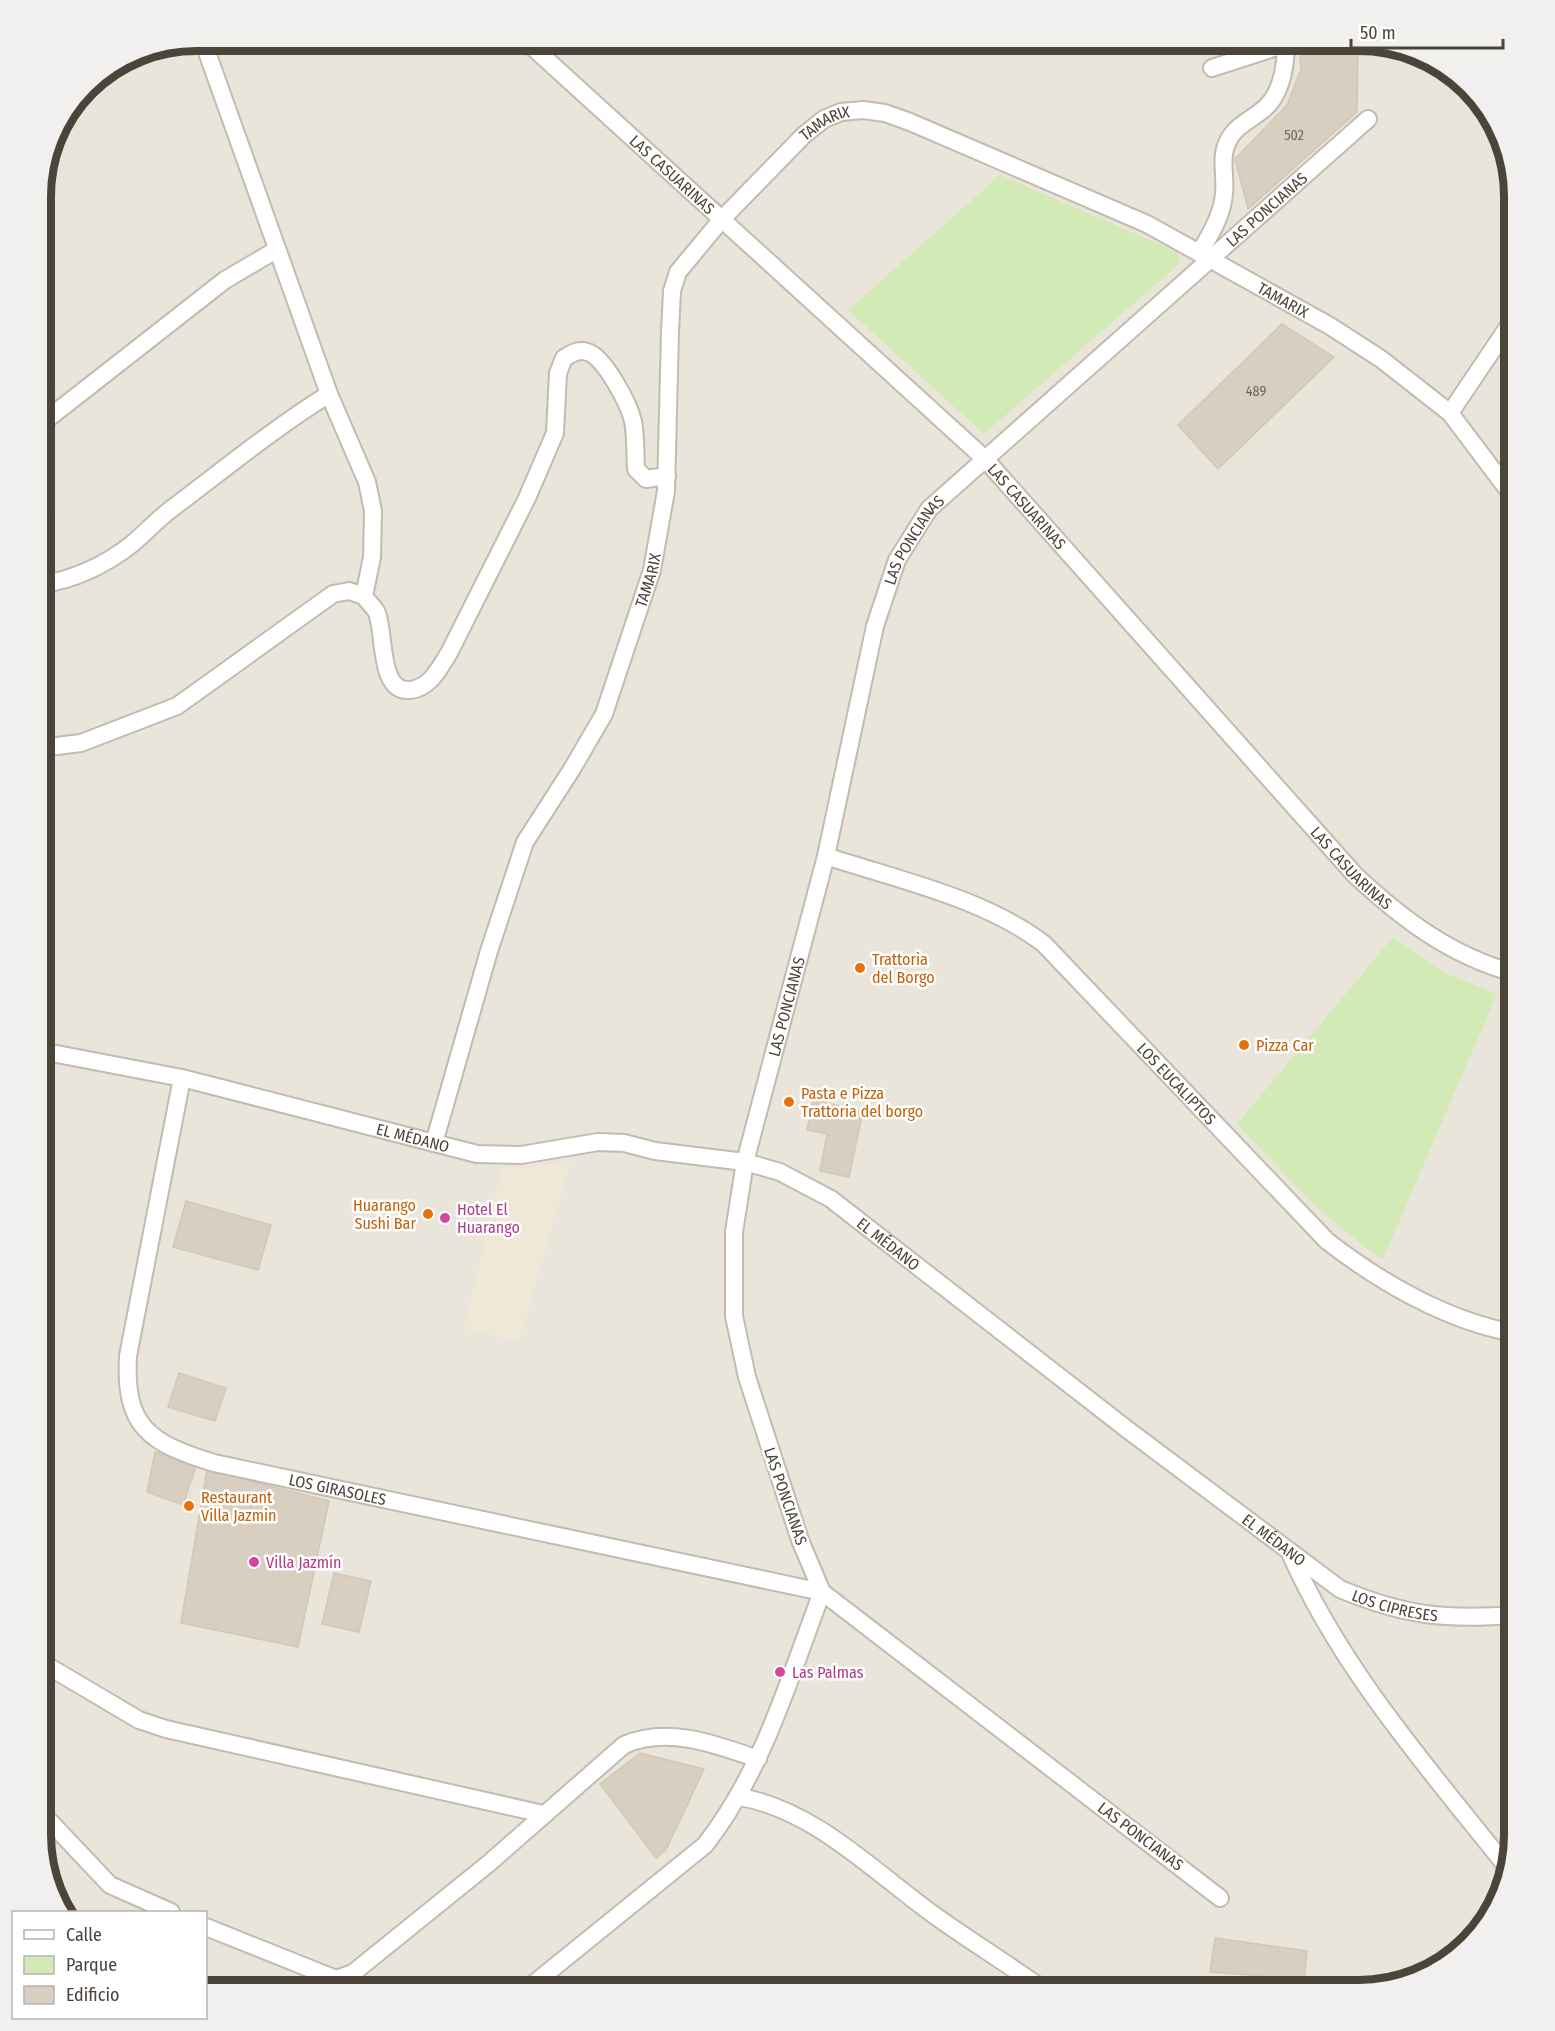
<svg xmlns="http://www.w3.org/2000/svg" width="1555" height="2031" font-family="'Fira Sans Condensed',sans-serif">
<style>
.residential{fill:#eae5da}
.education{fill:#efe8d6}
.green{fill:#d2eab5}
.building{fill:#d8cfc1;stroke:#d3c7b4;stroke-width:1.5}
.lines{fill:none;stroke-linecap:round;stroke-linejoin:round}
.street-casing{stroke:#c2bbae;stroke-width:20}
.street{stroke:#fff;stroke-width:16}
.food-dot{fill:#e8710a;stroke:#fff;stroke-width:2}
.hotel-dot{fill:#d1479c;stroke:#fff;stroke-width:2}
.labels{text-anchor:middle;stroke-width:5;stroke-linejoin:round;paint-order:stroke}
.number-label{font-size:14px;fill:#6e675b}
.street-label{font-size:16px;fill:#4b4439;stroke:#fff}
.food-label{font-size:16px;fill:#c56008;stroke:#fff;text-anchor:start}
.hotel-label{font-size:16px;fill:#b23c85;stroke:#fff;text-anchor:start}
.rim{fill:none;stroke:#4b4439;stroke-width:8}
</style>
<rect width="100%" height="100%" fill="#f6f3ec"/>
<path class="residential" d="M 196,41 L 1369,41 L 1436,61 L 1488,110 L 1514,196 L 1514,1835 L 1494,1912 L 1445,1964 L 1359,1990 L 206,1990 L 206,1912 L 64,1912 L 41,1835 L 41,186 L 57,127 L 93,79 L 137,52 Z"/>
<path class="education" d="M 571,1160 L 519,1341 L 464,1329 L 502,1168 L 533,1167 Z"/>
<path class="green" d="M 1000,175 L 1177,252 L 1180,263 L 984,434 L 848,310 Z
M 1393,937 L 1441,971 L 1497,994 L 1383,1259 C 1326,1223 1283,1171 1237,1124 Z"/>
<path class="building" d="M 1299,41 L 1358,41 L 1357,112 L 1248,209 L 1235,159 L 1287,105 L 1301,69 Z
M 1282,324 L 1334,357 L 1218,469 L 1178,425 Z
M 813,1100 L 863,1111 L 849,1177 L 820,1171 L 827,1134 L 807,1130 Z
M 186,1201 L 271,1225 L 258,1270 L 173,1247 Z
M 179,1373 L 226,1388 L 215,1421 L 168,1407 Z
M 155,1452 L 196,1466 L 183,1505 L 147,1492 Z
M 207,1470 L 329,1501 L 298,1647 L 181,1623 Z
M 334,1573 L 371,1581 L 359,1632 L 322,1624 Z
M 640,1753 L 704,1769 L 666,1850 L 656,1858 L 600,1784 Z
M 1215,1938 L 1307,1951 L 1303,1990 L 1262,1990 L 1263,1976 L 1210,1972 Z"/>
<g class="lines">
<defs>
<g id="street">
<path d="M 203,41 L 329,394 L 367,482 L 373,511 L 372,557 L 364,596 C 367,601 373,606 376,611 C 386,629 377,693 410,690 C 430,688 439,669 449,653 L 527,498 L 555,433 L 558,373 L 564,358 C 571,354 578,349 587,352 C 604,356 629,404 633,421 C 636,436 635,454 636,469 L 646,479 L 667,476"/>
<path id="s1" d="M 526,41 L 985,459 L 1355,875 C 1402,919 1451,956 1514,973"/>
<path d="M 1212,68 L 1286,44"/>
<path d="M 1199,253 C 1210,236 1223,214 1224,193 C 1226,177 1220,159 1227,143 C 1234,127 1247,122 1260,112 C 1282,97 1286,65 1286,41"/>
<path d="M 1450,413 L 1514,318"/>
<path d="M 41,424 L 225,280 L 276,250"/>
<path d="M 41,584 C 72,581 107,564 132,544 C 145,533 156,521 170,510 C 222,471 273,429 329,394"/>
<path d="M 41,748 L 81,743 L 177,706 L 333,594 L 349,591 L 364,596"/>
<path id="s2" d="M 826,856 C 898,880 984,898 1044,944 L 1327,1241 C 1380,1282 1447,1321 1514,1333"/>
<path id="s3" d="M 41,1051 L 182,1078 L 477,1154 L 521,1155 L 598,1142 L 624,1143 L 655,1151 L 745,1162 L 780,1172 L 831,1199 L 1128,1430 L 1340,1589 C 1405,1616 1445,1620 1514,1615"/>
<path id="s4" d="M 182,1078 L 128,1356 C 124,1428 150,1443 214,1463 L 822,1592 C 789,1679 763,1771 705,1845 L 526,1990"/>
<path id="s5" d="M 434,1143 L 489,951 L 525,842 L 572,769 L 604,714 L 652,570 L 666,491 L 670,332 L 672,291 L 678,272 L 722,219 L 804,135 L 824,119 L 841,112 L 863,110 L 885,113 L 910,122 L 1147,224 L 1330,326 L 1381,359 L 1450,413 L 1514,498"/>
<path d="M 1290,1553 C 1341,1669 1428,1768 1506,1866"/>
<path d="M 41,1662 L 139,1720 L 166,1729 L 543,1814"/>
<path d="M 740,1797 C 815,1810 874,1872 934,1915 C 970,1941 1008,1964 1044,1990"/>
<path d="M 41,1812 L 110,1885 L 171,1912"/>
<path id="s6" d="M 1220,1898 L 822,1592 L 800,1540 L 747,1377 L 734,1316 L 734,1232 L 745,1162 L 826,856 L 875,626 L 897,560 L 929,509 L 1368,119"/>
<path d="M 206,1927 L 336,1979 L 353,1973 L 488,1864 L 624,1745 C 668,1726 715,1744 758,1759"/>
</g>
</defs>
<use href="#street" class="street-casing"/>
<use href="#street" class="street"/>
</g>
<g class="food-dot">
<circle cx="860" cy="968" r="6"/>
<circle cx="1244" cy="1045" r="6"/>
<circle cx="789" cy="1102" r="6"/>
<circle cx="428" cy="1214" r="6"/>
<circle cx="189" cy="1506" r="6"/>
</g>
<g class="hotel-dot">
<circle cx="445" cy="1218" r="6"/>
<circle cx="254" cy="1562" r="6"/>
<circle cx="780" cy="1672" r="6"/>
</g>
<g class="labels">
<g class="number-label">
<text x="1294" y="140">502</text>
<text x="1256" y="396">489</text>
</g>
<g class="street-label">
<text dy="6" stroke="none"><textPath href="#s5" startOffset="1128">TAMARIX</textPath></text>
<text dy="6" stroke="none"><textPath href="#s1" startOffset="198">LAS CASUARINAS</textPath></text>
<text dy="6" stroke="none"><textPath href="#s6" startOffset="2080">LAS PONCIANAS</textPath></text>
<text dy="6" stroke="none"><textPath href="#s5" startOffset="1632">TAMARIX</textPath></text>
<text dy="6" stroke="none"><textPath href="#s1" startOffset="684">LAS CASUARINAS</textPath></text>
<text dy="6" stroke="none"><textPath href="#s6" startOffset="1594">LAS PONCIANAS</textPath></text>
<text dy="6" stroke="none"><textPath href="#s5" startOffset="606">TAMARIX</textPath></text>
<text dy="6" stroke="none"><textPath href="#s1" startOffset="1170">LAS CASUARINAS</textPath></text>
<text dy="6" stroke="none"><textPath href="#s6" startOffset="1108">LAS PONCIANAS</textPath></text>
<text dy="6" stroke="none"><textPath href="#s2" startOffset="429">LOS EUCALIPTOS</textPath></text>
<text dy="6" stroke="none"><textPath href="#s3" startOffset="382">EL MÉDANO</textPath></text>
<text dy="6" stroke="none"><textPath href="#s3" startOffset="886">EL MÉDANO</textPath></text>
<text dy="6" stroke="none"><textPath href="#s4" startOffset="564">LOS GIRASOLES</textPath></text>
<text transform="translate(786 1496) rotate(71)" y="6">LAS PONCIANAS</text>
<text dy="6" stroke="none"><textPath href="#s3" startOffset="1372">EL MÉDANO</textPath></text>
<text dy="6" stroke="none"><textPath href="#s3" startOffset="1512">LOS CIPRESES</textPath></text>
<text transform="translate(1141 1836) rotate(37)" y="6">LAS PONCIANAS</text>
</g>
<g class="food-label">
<text x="872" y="965">Trattoria<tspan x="872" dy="18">del Borgo</tspan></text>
<text x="1256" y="1051">Pizza Car</text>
<text x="801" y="1099">Pasta e Pizza<tspan x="801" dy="18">Trattoria del borgo</tspan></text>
<text x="416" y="1211" text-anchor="end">Huarango<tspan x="416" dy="18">Sushi Bar</tspan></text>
<text x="201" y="1503">Restaurant<tspan x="201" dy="18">Villa Jazmin</tspan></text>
</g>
<g class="hotel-label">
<text x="457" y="1215">Hotel El<tspan x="457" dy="18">Huarango</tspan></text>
<text x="266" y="1568">Villa Jazmín</text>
<text x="792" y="1678">Las Palmas</text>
</g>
</g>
<path d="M0 0H1555V2031H0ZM196 51H1359A145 145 0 0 1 1504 196V1835A145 145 0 0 1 1359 1980H196A145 145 0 0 1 51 1835V196A145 145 0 0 1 196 51Z" fill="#f1f0ef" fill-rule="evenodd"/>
<path class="rim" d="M196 51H1359A145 145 0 0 1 1504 196V1835A145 145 0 0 1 1359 1980H196A145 145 0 0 1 51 1835V196A145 145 0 0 1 196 51Z"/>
<rect x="12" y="1911" width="195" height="108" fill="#ffffff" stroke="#b7b4b0" stroke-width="1.5"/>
<rect x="24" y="1930" width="30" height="9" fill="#ffffff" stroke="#b7b4b0" stroke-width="1.5"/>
<text x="66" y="1941" font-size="18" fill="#4b4439">Calle</text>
<rect x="24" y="1956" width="30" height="18" fill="#d2eab5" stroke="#b7b4b0" stroke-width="1.5"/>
<text x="66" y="1971" font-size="18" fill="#4b4439">Parque</text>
<rect x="24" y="1986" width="30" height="18" fill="#d8cfc1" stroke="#b7b4b0" stroke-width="1.5"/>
<text x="66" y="2001" font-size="18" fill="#4b4439">Edificio</text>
<path d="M1351 39v9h152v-9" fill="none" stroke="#4b4439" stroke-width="3"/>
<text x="1360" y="39" font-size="18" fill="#4b4439" stroke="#ffffff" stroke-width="4.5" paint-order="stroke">50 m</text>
</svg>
